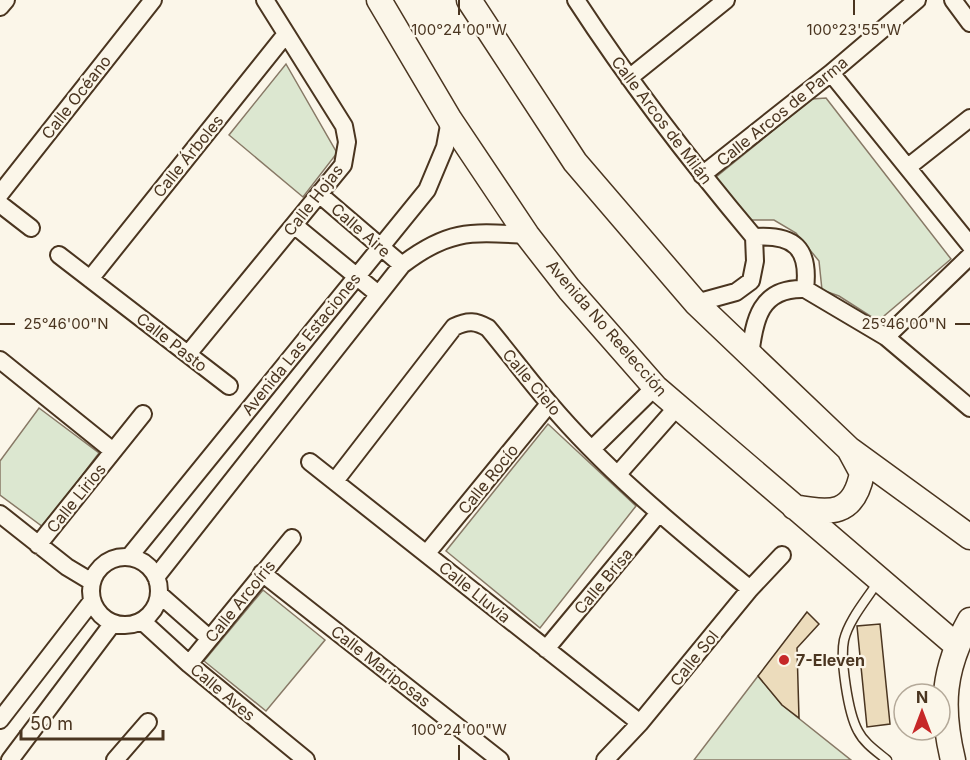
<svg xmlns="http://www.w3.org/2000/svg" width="970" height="760" font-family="Inter,sans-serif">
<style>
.green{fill:#dce7d0;stroke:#887966;stroke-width:1.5}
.building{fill:#ecdcbc;stroke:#4a3520;stroke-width:1.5}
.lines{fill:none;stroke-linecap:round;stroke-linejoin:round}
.lane-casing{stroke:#4a3520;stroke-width:11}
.street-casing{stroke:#4a3520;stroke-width:20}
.secondary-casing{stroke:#4a3520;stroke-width:27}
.lane{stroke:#fbf6e9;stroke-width:8}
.street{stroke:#fbf6e9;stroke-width:16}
.secondary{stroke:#fbf6e9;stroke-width:24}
.ticks{fill:none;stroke:#4a3520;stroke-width:2}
.poi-dot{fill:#c62828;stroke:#fbf6e9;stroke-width:2}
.labels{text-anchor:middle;stroke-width:4.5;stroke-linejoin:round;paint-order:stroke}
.street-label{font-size:16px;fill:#4a3520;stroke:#fbf6e9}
.poi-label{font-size:16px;font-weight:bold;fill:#4a3520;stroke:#fbf6e9;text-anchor:start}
.ticks-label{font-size:15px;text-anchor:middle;fill:#4a3520;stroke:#fbf6e9;stroke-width:4.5;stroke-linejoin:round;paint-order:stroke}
</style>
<rect width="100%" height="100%" fill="#fbf6e9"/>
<path class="green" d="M 286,64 L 337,153 L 303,197 L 229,135 Z
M 826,98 L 951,259 L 878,321 L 839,296 L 822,290 L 819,261 L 796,233 L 774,220 L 749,220 L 716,177 L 812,99 Z
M 39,408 L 99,453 L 43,527 L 0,495 L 0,461 Z
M 548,424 L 636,506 L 540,628 L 446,551 Z
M 263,590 L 325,640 L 266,711 L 204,661 Z
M 758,676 L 782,705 L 851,760 L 694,760 Z"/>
<path class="building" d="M 807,612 L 819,624 L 797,648 L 799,718 L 782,705 L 758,676 Z
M 880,624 L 890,724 L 867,727 L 857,626 Z"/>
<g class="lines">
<defs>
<path id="lane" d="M 879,580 C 868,598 849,619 844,640 C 840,659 848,713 858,731 C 864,743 876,751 887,760"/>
<path id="street" d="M 576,0 C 630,83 690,161 754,237
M 953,0 L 970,23
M 0,7 L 6,0
M 831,73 L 970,245
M 629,78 L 726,0
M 908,167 L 970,118
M 702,175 L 831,73 L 917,0
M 0,194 L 153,0
M 319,194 L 402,265
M 0,204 L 31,228
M 294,225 L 378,294
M 754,237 C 794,234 810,248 805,289
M 59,255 L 229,386
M 90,279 L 286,34
M 696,303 L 736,292 L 751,281 L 755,261 L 754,237
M 886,337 L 970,256
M 188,354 L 343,165 L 347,142 L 344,126 L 265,0
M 750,356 C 754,320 760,287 805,289 L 886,337 L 970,408
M 0,360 L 113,451
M 592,449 L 655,387
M 310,462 L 640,723
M 618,474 L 677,407
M 335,481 L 454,327 C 468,320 476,321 488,328 C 509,353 528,379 549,403 C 608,473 680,531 750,589
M 0,514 L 67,567 L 92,582
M 38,545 L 143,414
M 427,553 L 549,404
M91 591a34 34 0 1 1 68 0a34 34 0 1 1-68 0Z
M 129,557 L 427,190 L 445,147 L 450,120
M 262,573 L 500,760
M 156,577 L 402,265 C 449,229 471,232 527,235
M 159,594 L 209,638
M 142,621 L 189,664 L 306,760
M 546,649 L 659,513
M 189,664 L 292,538
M 0,720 L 92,601
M 10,760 L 113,623
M 115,760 L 148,722
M 605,760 L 640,723 L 750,589 L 782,555"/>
<path id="secondary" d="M 379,0 L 450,120 L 527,235 L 569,289 L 655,387 L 956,645
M 469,0 L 575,162 L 696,303 L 849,449 L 970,537
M 794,507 C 830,514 854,516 862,473 L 849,449
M 953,760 C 940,706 943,669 970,620"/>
</defs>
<use href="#lane" class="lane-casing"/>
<use href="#street" class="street-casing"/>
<use href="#secondary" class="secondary-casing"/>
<use href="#lane" class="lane"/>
<use href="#street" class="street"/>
<use href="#secondary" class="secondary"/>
</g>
<path class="ticks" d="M 459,0 L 459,15M 854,0 L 854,15M 0,324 L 15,324M 955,324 L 970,324M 459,745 L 459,760"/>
<circle class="poi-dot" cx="784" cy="660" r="6"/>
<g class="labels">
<g class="street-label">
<text transform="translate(76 97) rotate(-52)" y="6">Calle Océano</text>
<text transform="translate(782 111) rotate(-39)" y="6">Calle Arcos de Parma</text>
<text transform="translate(662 120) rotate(53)" y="6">Calle Arcos de Milán</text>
<text transform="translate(188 156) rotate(-51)" y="6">Calle Árboles</text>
<text transform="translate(313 200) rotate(-52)" y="6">Calle Hojas</text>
<text transform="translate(361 230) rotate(41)" y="6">Calle Aire</text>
<text transform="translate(607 328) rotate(49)" y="6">Avenida No Reelección</text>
<text transform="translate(172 342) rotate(38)" y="6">Calle Pasto</text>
<text transform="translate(301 344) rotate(-51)" y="6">Avenida Las Estaciones</text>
<text transform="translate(532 382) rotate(50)" y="6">Calle Cielo</text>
<text transform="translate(488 479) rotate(-51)" y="6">Calle Rocío</text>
<text transform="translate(76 498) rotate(-51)" y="6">Calle Lirios</text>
<text transform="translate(603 581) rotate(-50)" y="6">Calle Brisa</text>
<text transform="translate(475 592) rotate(39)" y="6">Calle Lluvia</text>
<text transform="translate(240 601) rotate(-51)" y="6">Calle Arcoíris</text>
<text transform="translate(694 658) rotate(-51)" y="6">Calle Sol</text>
<text transform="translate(381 666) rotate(38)" y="6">Calle Mariposas</text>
<text transform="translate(223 692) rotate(40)" y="6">Calle Aves</text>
</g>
<g class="poi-label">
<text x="796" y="666">7-Eleven</text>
</g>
</g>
<g class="ticks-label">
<text x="459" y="35">100°24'00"W</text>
<text x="854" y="35">100°23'55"W</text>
<text x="66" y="329">25°46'00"N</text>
<text x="904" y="329">25°46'00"N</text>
<text x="459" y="735">100°24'00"W</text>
</g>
<g transform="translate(922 712)"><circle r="28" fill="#fbf6e9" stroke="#b4a999" stroke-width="1.5"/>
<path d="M0-4.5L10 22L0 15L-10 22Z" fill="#c62828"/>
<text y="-9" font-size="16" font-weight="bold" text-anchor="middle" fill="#4a3520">N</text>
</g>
<path d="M21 730v9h142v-9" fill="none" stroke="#4a3520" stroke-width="3"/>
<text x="30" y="730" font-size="18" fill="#4a3520" stroke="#fbf6e9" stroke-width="4.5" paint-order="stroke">50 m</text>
</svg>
